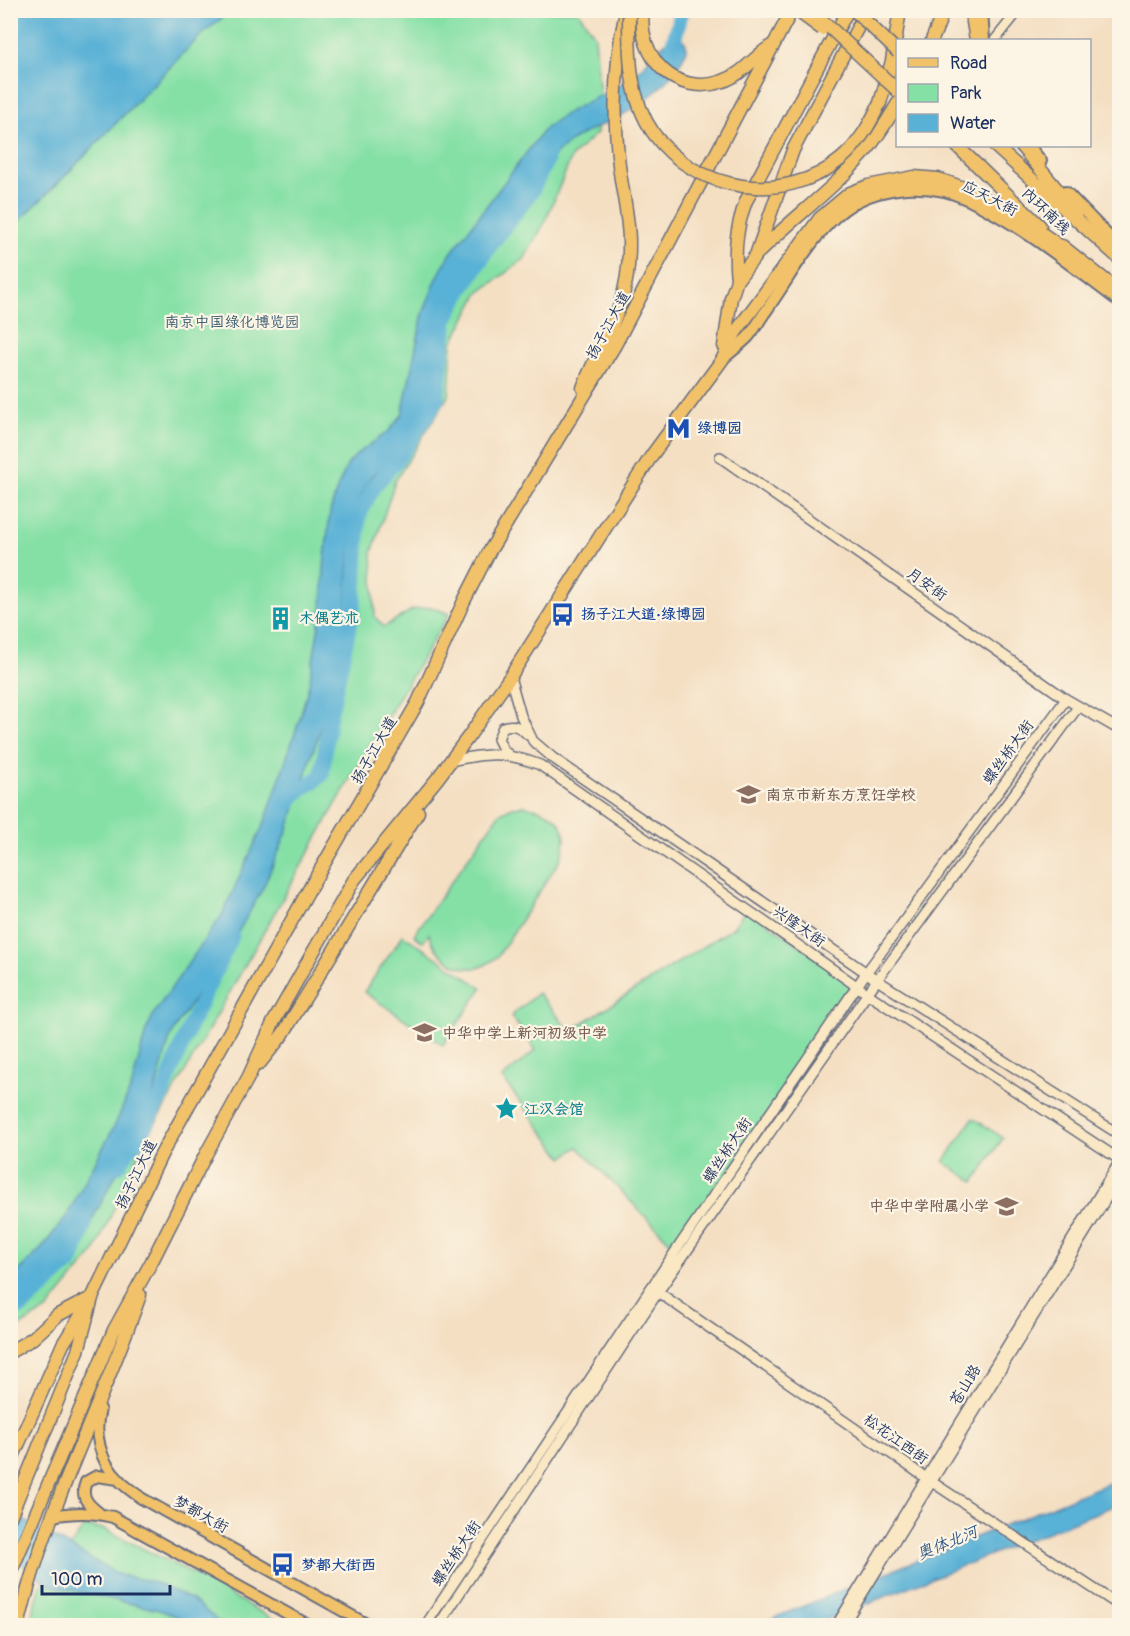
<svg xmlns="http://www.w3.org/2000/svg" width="1130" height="1636" font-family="Pangolin,'LXGW WenKai TC',sans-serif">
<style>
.green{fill:#85e0a6;stroke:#508882;stroke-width:1.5}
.water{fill:#59b1d6;stroke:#3a709a;stroke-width:1.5}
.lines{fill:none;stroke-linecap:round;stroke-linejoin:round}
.river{stroke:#59b1d6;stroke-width:15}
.secondary-casing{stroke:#676d81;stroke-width:12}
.primary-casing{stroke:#676d81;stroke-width:14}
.highway-casing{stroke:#676d81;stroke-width:15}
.secondary{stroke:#fae7c3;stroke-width:9}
.primary{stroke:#f2c26a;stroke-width:10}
.highway{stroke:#f2c26a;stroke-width:12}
.highway-bridge-casing{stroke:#676d81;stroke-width:15;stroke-linecap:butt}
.highway-bridge{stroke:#f2c26a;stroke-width:12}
.labels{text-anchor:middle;stroke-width:4.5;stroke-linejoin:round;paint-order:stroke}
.street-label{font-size:15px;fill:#1b2f5e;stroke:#fcf5e5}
.park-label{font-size:15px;fill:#365b70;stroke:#fcf5e5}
.transit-label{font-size:15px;font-weight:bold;fill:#164399;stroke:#fcf5e5;text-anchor:start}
.culture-label{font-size:15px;font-weight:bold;fill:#0d838f;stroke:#fcf5e5;text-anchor:start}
.education-label{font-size:15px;font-weight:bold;fill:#785e54;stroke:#fcf5e5;text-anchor:start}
.water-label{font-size:16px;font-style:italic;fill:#2e5682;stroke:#fcf5e5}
</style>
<rect width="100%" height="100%" fill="#fcf5e5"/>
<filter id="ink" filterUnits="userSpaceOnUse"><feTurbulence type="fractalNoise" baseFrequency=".0167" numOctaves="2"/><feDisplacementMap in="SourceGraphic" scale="12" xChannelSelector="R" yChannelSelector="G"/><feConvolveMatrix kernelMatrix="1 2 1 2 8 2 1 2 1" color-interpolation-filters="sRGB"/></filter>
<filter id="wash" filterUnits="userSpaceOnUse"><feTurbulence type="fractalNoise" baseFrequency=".008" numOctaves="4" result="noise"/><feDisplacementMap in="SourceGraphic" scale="24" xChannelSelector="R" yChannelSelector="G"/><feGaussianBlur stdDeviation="1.35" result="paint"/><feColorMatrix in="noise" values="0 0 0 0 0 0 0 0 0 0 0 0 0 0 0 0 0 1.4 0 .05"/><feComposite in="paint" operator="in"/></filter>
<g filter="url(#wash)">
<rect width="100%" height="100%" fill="#f4dfc3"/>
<path class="green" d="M 230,11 L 578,11 L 595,36 L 600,100 L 597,133 L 572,156 L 544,224 L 524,259 L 479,293 L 452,343 L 449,395 L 395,481 L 372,553 L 375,617 L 384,627 L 412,610 L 431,607 L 449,614 L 348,783 L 139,1153 L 95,1251 L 48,1309 L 11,1332 L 11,229 L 64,177 L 198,38 Z
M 524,806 C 556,811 574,826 560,860 L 498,956 C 492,961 485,967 477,968 C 455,971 435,954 429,934 L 423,942 L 414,935 L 499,814 L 512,807 Z
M 746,908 L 857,986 L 677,1249 L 578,1147 L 563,1158 L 502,1078 L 536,1050 L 511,1016 L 538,993 L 570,1031 L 734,927 Z
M 403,935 L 482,988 L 443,1045 L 364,992 Z
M 973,1118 L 1003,1138 L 974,1182 L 944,1162 Z
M 85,1526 L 104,1529 L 186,1570 L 284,1625 L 29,1626 L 41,1585 Z"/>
<path class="water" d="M 11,10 L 230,10 L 230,11 L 198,38 L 64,177 L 11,229 Z
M 675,35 C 689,40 688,48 682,60 C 669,82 645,103 622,115 C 603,125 582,132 566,145 C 554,154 545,169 536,180 C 504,221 461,273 446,322 C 437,352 434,385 428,416 L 421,430 L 404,452 L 372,475 L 361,496 L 354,517 L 348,568 L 347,607 L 333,690 L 288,829 L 263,888 L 237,934 L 175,1028 L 169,1041 L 154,1094 L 137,1135 L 85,1233 L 57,1269 L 21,1304 L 11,1309 L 11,1279 L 41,1249 L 66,1217 L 116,1123 L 132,1085 L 146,1031 L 154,1013 L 222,915 L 266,819 L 299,721 L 309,685 L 322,606 L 324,567 L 330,512 L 338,486 L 348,464 L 358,453 L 389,431 L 402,415 L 423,313 L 437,278 L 449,256 L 542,132 C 567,107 603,98 631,77 C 647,65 658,46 675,35 Z
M 1119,1479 L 1119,1504 L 813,1625 L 754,1626 Z
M 11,1513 L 119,1575 L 151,1581 L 193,1600 L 222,1625 L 188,1625 L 176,1616 L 159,1610 L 49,1585 L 11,1556 Z"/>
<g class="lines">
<path class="river" d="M 670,53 L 679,23 L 681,10
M 289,804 L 292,797 L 322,775 L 329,720 L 354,605 L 359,516 L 374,486 L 397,460 L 437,400 L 446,318 L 458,296 L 490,246 L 532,191 L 547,160
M 118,1166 L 143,1131 L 162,1095 L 188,1030 L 232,936
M 10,1309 L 22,1307 L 72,1261 L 85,1223"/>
</g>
</g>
<g filter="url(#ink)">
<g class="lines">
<defs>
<path id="secondary" d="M 995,40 L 1019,10
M 720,457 L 1066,699 L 1120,730
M 510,677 L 521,716 L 533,741 L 553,758 L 877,980 L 1120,1135
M 508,754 L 504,751 L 498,739 L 503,727 C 513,723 520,727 528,735
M 450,761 C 488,753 503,751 540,765 L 868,994 L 1120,1160
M 658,1292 L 932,1482 L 1120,1606
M 850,1614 L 1120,1176
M 425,1626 L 677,1249 L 866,973 L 1066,699
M 438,1626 L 658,1292 L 877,980 L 1078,707
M 836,1626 L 1120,1161"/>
<path id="primary" d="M 982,10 L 984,40
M 1029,146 L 1041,161
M 1066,192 L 1120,248
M 724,358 C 732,351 741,344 748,337 C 755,329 760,319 766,311 C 787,281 805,248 830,222 C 864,185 925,179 969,200 C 1023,226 1072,266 1120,302
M 100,1409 C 93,1433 100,1462 119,1480 C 125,1487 134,1492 141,1498 L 370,1626
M 99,1513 C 87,1504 80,1496 86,1482 L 97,1476 L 118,1479
M 53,1516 C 75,1512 91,1512 113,1517 L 310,1626"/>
<path id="highway" d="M 643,10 C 637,57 675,98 723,81 C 742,75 754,57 771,46
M 971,10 L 976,40
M 932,40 L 944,10
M 880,103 L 892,61 L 900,10
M 957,146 L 1040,226
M 995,146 L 1120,259
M 1021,146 L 1076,212
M 1062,246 L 1120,292
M 759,252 C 795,216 838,186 870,146 C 880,133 889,118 898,103
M 737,280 C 734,251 736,228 746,201 L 848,10
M 724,346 L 731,298 L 737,280 L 756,255 L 793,150 L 867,10
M 583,388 C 593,360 610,334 620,305 C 626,287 629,266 629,247 C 630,220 622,192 619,165 C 613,113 614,63 626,12
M 259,1064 L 283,1034 L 418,812
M 10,1352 L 33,1338 L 58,1315 L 91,1298
M 10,1463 L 63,1344 L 85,1309
M 10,1517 L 78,1351 L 92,1298 L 162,1153 L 311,886 L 418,702 L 464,601 L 489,552 L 615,345 L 792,10
M 10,1574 L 114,1330 L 152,1261 L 206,1154 L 249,1076 L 273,1023 L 354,880 L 437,779 L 469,736 L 510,677 L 652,455 L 722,360 L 735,333 L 820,218 L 850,193 L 868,186 L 914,177 L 938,179 L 964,188 L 1008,210 L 1067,251
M 18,1626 C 45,1511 102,1405 140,1295"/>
</defs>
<use href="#secondary" class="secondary-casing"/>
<use href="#primary" class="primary-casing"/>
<use href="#highway" class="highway-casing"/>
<use href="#secondary" class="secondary"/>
<use href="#primary" class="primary"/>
<use href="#highway" class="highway"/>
<defs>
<path id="highway-bridge" d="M 629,10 C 629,54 628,97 654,134 C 696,192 785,206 841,159 C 859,144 870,124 880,103
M 796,10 L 822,29
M 811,10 L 898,91
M 854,10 L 898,52"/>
</defs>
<use href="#highway-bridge" class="highway-bridge-casing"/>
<use href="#highway-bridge" class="highway-bridge"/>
</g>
</g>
<defs>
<symbol id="metro-bare" viewBox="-9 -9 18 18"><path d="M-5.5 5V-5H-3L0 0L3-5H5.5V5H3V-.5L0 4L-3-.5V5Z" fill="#1a4fb4" stroke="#fcf5e5" stroke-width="2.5" paint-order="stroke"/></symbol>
<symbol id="bus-bare" viewBox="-9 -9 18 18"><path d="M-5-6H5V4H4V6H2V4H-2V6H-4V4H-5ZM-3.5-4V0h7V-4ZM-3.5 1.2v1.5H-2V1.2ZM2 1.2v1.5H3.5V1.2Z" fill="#1a4fb4" stroke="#fcf5e5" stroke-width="2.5" paint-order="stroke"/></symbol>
<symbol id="building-bare" viewBox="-9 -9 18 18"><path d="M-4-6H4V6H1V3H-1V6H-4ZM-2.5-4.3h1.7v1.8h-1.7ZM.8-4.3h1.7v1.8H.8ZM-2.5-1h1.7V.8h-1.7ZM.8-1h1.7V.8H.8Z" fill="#0f9aa8" stroke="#fcf5e5" stroke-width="2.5" paint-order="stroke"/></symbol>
<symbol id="school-bare" viewBox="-9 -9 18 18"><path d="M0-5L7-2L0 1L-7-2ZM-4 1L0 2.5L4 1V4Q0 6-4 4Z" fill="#8d6e63" stroke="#fcf5e5" stroke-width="2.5" paint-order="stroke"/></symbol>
<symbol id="sight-bare" viewBox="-9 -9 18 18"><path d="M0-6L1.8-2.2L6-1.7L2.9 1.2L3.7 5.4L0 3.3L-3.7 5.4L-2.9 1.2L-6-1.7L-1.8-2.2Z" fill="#0f9aa8" stroke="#fcf5e5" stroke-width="2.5" paint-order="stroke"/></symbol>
</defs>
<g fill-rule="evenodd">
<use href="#metro-bare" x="662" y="412" width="33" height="33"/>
<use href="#bus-bare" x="546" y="598" width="33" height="33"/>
<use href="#building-bare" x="264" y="602" width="33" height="33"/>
<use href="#school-bare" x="732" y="778" width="33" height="33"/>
<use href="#school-bare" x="408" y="1016" width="33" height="33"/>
<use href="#sight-bare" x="490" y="1092" width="33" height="33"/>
<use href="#school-bare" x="990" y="1190" width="33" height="33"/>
<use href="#bus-bare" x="266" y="1548" width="33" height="33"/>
</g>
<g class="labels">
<g class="street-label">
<text transform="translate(990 198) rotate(27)" y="5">应天大街</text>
<text transform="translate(1046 211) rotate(44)" y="5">内环南线</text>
<text transform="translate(608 325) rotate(-61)" y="5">扬子江大道</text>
<text transform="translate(927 584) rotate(35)" y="5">月安街</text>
<text transform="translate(374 750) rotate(-60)" y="5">扬子江大道</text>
<text transform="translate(1008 752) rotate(-54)" y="5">螺丝桥大街</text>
<text transform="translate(799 926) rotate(35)" y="5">兴隆大街</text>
<text transform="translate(727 1150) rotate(-56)" y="5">螺丝桥大街</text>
<text transform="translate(136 1174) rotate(-64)" y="5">扬子江大道</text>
<text transform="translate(965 1385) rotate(-59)" y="5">苍山路</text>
<text transform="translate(896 1439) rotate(35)" y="5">松花江西街</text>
<text transform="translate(201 1514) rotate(29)" y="5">梦都大街</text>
<text transform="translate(456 1553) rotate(-56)" y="5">螺丝桥大街</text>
</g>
<g class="park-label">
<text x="232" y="327">南京中国绿化博览园</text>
</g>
<g class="transit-label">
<text x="697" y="433">绿博园</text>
<text x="581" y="619">扬子江大道·绿博园</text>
<text x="301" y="1570">梦都大街西</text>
</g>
<g class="culture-label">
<text x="299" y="623">木偶艺术</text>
<text x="524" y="1114">江汉会馆</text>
</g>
<g class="education-label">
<text x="766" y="800">南京市新东方烹饪学校</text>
<text x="442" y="1038">中华中学上新河初级中学</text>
<text x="989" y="1211" text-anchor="end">中华中学附属小学</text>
</g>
<g class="water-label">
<text transform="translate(947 1542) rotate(-22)" y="6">奥体北河</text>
</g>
</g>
<rect width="1130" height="1636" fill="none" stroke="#fcf5e5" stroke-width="36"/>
<rect x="896" y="39" width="195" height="108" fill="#fcf5e5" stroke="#a2a6af" stroke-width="1.5"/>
<rect x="908" y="58" width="30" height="9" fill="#f2c26a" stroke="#a2a6af" stroke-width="1.5"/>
<text x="950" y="69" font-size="18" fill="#1b2f5e">Road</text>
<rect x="908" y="84" width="30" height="18" fill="#85e0a6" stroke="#a2a6af" stroke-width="1.5"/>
<text x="950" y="99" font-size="18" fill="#1b2f5e">Park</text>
<rect x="908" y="114" width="30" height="18" fill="#59b1d6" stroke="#a2a6af" stroke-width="1.5"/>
<text x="950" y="129" font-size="18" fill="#1b2f5e">Water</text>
<path d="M42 1585v9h128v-9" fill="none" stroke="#1b2f5e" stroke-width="3"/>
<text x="51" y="1585" font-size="18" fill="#1b2f5e" stroke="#fcf5e5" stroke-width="4.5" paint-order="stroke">100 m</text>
</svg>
